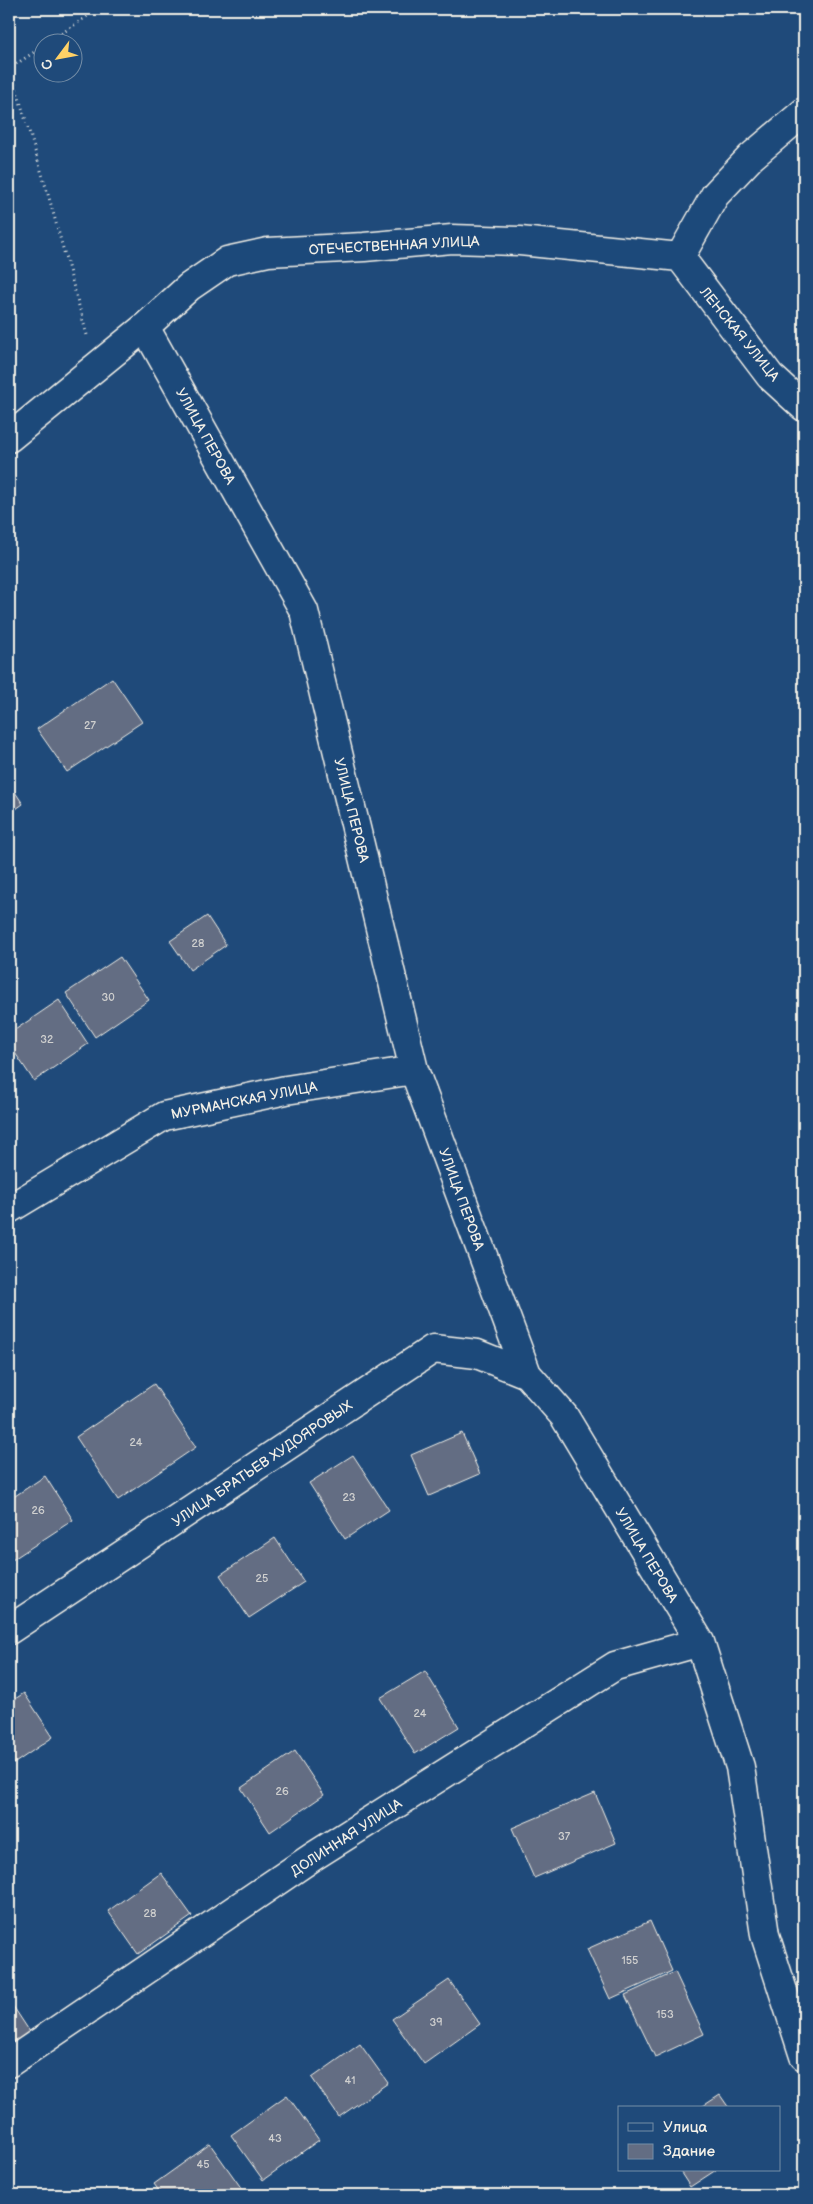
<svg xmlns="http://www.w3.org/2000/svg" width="813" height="2204" font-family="'Balsamiq Sans',sans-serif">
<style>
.building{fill:#636d83;stroke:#f4f1e8}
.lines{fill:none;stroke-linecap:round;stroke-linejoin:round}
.street-casing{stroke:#f4f1e8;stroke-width:31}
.path{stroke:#f4f1e8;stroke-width:3;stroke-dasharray:1 4;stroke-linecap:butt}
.street{stroke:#1f4a7a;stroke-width:28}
.labels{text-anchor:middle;stroke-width:4;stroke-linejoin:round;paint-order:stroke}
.number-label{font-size:11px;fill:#d0d0cf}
.street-label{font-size:14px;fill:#f4f1e8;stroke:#1f4a7a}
</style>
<rect width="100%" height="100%" fill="#1f4a7a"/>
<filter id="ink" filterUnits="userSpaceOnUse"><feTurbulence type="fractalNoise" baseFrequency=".02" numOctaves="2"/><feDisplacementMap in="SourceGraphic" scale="10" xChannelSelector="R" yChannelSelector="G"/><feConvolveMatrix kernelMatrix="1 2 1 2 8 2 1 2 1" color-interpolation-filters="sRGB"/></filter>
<g filter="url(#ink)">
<path class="building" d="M 112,678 L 142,722 L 67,772 L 37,729 Z
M 9,783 L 23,804 L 9,814 Z
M 207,916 L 226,945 L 190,970 L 170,941 Z
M 120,957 L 149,1000 L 95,1037 L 66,993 Z
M 59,1000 L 88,1044 L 34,1081 L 9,1044 L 9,1034 Z
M 154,1384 L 196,1447 L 118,1500 L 76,1437 Z
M 462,1433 L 480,1474 L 429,1496 L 411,1455 Z
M 353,1455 L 389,1510 L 345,1539 L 309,1483 Z
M 45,1476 L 73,1520 L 9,1562 L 9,1500 Z
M 275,1538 L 304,1582 L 249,1618 L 220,1575 Z
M 425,1671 L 459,1727 L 415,1754 L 380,1698 Z
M 24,1693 L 53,1737 L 9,1767 L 9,1703 Z
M 295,1751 L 324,1795 L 270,1832 L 241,1788 Z
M 595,1793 L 616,1843 L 534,1878 L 512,1828 Z
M 161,1873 L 192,1916 L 138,1954 L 108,1911 Z
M 650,1921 L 672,1971 L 610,1999 L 587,1949 Z
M 675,1972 L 704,2034 L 655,2057 L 625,1995 Z
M 449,1980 L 480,2024 L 424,2064 L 392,2019 Z
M 9,2000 L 30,2032 L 9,2046 Z
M 360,2044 L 388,2083 L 339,2117 L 312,2078 Z
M 287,2095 L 319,2140 L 263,2180 L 231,2135 Z
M 720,2095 L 729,2108 L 700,2108 Z
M 210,2144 L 242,2189 L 233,2195 L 162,2195 L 154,2184 Z
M 679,2170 L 716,2170 L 690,2187 Z"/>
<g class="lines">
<defs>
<path id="street" d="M 680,257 L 770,376 L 804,407
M 680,257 L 715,195 L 751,157 L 804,112
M 145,327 L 304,611 L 414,1070 L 527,1374 L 564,1416 L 700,1642 L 740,1767 L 765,1935 L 804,2056
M 9,438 L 145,327 L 189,287 L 227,261 L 268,252 L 364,247 L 452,239 L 520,241 L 680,257
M 9,1209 L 164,1116 L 286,1090 L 414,1070
M 9,1630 L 433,1349 L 477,1354 L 527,1374
M 9,2063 L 314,1856 L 615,1666 L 700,1642"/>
</defs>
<use href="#street" class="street-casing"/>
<path class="path" d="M 49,42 L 98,9
M 42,47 L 10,68 L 48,194 L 87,335"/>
<use href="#street" class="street"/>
</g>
</g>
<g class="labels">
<g class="number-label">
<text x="90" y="729">27</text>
<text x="198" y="947">28</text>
<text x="108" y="1001">30</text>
<text x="47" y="1043">32</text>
<text x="136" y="1446">24</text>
<text x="349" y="1501">23</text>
<text x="38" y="1514">26</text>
<text x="262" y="1582">25</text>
<text x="420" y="1717">24</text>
<text x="282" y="1795">26</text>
<text x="564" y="1840">37</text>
<text x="150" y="1917">28</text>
<text x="630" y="1964">155</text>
<text x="665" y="2018">153</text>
<text x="436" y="2026">39</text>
<text x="350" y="2084">41</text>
<text x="275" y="2142">43</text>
<text x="203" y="2168">45</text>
</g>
<g class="street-label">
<text transform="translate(394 245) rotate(-3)" y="5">ОТЕЧЕСТВЕННАЯ УЛИЦА</text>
<text transform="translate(740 334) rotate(51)" y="5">ЛЕНСКАЯ УЛИЦА</text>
<text transform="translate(206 436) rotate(61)" y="5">УЛИЦА ПЕРОВА</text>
<text transform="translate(352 810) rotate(76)" y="5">УЛИЦА ПЕРОВА</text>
<text transform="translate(244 1100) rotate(-11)" y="5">МУРМАНСКАЯ УЛИЦА</text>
<text transform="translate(462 1199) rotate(70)" y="5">УЛИЦА ПЕРОВА</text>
<text transform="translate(262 1463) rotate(-34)" y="5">УЛИЦА БРАТЬЕВ ХУДОЯРОВЫХ</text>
<text transform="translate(647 1555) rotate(59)" y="5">УЛИЦА ПЕРОВА</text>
<text transform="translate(346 1837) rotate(-33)" y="5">ДОЛИННАЯ УЛИЦА</text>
</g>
</g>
<rect width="813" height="2204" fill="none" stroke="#1f4a7a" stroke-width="30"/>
<rect x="15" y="15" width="783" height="2174" fill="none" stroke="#f4f1e8" stroke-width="2" filter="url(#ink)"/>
<rect x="618" y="2106" width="162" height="65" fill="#1f4a7a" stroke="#748da6"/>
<rect x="628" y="2123" width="25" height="8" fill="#1f4a7a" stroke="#748da6"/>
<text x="663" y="2132" font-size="15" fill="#f4f1e8">Улица</text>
<rect x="628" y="2144" width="25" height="15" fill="#636d83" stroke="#748da6"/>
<text x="663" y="2156" font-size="15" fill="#f4f1e8">Здание</text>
<g transform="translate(58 58) rotate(238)"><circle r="24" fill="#1f4a7a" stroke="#748da6"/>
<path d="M0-4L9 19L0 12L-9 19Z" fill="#ffd166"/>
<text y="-8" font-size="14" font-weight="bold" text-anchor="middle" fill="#f4f1e8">С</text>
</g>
</svg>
